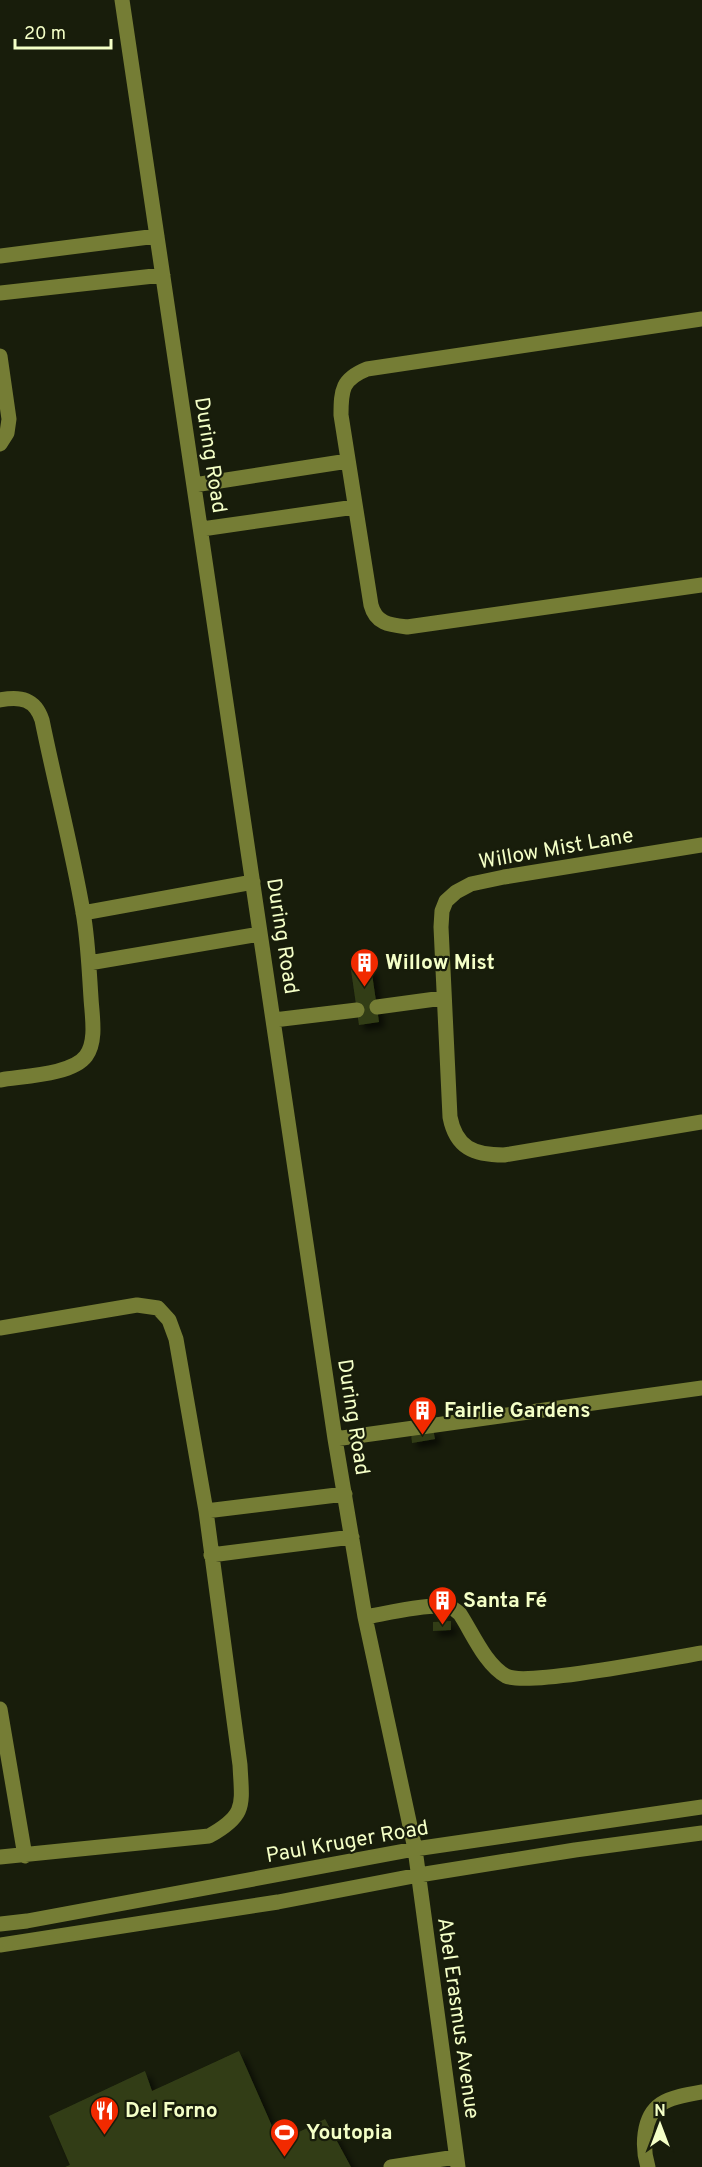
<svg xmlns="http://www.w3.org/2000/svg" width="702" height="2167" font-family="Overpass,sans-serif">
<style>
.building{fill:#333e17;filter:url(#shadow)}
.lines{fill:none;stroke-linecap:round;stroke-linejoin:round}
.minor{stroke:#757d35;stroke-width:15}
.labels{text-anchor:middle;stroke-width:4.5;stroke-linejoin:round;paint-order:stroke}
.street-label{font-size:21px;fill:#f4ffc7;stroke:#181d0b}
.poi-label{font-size:21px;font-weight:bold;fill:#f4ffc7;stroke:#181d0b;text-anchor:start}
</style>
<defs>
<filter id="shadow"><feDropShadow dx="5.5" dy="5.5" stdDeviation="3" flood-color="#0009"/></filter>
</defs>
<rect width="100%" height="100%" fill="#181d0b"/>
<path class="building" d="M 371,967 L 379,1022 L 359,1025 L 351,970 Z
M 433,1429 L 435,1439 L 412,1443 L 411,1433 Z
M 451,1621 L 451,1630 L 433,1631 L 433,1622 Z
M 239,2051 L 279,2142 L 325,2119 L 351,2167 L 65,2167 L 70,2165 L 49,2116 L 145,2071 L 152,2091 Z"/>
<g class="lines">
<path class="minor" d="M 122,0 L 335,1439 L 365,1617 L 415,1849 L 458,2167
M 0,256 L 157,236
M 0,293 L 163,275
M 702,319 L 367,369 C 342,379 341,390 341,415 L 371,605 C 376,624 390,625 407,627 L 702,585
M 0,356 L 9,419 L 7,433 L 0,444
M 194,485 L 348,461
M 202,529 L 355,507
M 0,700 C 21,696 35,699 42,720 C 55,784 72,848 83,912 C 88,940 89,969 91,998 C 92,1016 97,1041 86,1056 C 72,1075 22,1076 0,1080
M 702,845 L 504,877 L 471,884 L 456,892 L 446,901 L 442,911 L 441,927 L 450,1117 C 456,1148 474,1155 504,1155 L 702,1122
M 83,913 L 253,882
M 89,963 L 260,934
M 377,1007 L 443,998
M 274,1020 L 357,1010
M 0,1328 L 137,1305 L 158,1308 L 169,1320 L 176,1339 L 206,1511 L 240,1765 C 242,1805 247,1815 209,1836 L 0,1857
M 335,1439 L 702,1388
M 206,1511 L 345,1494
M 211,1555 L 352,1537
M 365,1617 C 384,1614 437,1601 452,1608 C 453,1608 459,1613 460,1614 C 473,1634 485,1664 506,1676 C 527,1687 671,1658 702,1653
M 0,1709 L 25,1856
M 0,1924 L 27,1921 L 415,1849 L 702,1807
M 0,1945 L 278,1902 L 419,1875 L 575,1850 L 702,1833
M 391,2167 L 456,2157
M 648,2167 C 642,2148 642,2117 661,2104 C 671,2097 690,2094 702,2092"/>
</g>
<defs>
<symbol id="building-pin" viewBox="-11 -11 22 30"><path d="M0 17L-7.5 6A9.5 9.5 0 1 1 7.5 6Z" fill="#f22a00" stroke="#181d0b"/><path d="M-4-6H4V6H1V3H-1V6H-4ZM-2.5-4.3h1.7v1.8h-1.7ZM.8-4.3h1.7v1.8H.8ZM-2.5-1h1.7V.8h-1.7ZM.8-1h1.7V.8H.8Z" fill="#fff"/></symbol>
<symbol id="restaurant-pin" viewBox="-11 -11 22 30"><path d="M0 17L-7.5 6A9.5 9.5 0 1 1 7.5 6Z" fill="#f22a00" stroke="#181d0b"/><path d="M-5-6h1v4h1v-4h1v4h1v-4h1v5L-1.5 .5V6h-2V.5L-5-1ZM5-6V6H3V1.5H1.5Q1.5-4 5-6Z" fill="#fff"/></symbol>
<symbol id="stadium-pin" viewBox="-11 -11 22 30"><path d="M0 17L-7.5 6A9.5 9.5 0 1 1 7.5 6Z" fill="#f22a00" stroke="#181d0b"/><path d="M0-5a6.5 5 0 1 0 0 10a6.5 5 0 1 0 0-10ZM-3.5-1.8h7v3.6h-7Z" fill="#fff"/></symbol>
</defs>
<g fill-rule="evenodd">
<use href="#building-pin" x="348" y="946" width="33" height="45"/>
<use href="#building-pin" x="406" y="1394" width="33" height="45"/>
<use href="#building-pin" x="426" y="1584" width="33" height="45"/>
<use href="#restaurant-pin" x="88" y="2094" width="33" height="45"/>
<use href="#stadium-pin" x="268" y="2116" width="33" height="45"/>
</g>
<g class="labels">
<g class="street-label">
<text transform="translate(211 455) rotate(81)" y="7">During Road</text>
<text transform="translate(556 848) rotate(-10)" y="7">Willow Mist Lane</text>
<text transform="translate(283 936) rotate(81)" y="7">During Road</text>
<text transform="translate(354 1417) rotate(81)" y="7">During Road</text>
<text transform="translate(347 1841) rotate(-10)" y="7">Paul Kruger Road</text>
<text transform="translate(459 2018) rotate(82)" y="7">Abel Erasmus Avenue</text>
</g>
<g class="poi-label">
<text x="385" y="969">Willow Mist</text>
<text x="444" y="1417">Fairlie Gardens</text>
<text x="463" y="1607">Santa Fé</text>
<text x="125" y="2117">Del Forno</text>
<text x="306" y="2139">Youtopia</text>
</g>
</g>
<g transform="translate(660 2125)" stroke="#181d0b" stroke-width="4.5" paint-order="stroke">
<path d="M0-4.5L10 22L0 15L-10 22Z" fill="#f4ffc7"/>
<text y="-9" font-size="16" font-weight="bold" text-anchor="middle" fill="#f4ffc7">N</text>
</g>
<path d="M15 39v9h96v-9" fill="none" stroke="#f4ffc7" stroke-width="3"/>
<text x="24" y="39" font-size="18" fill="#f4ffc7" stroke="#181d0b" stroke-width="4.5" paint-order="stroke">20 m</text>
</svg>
